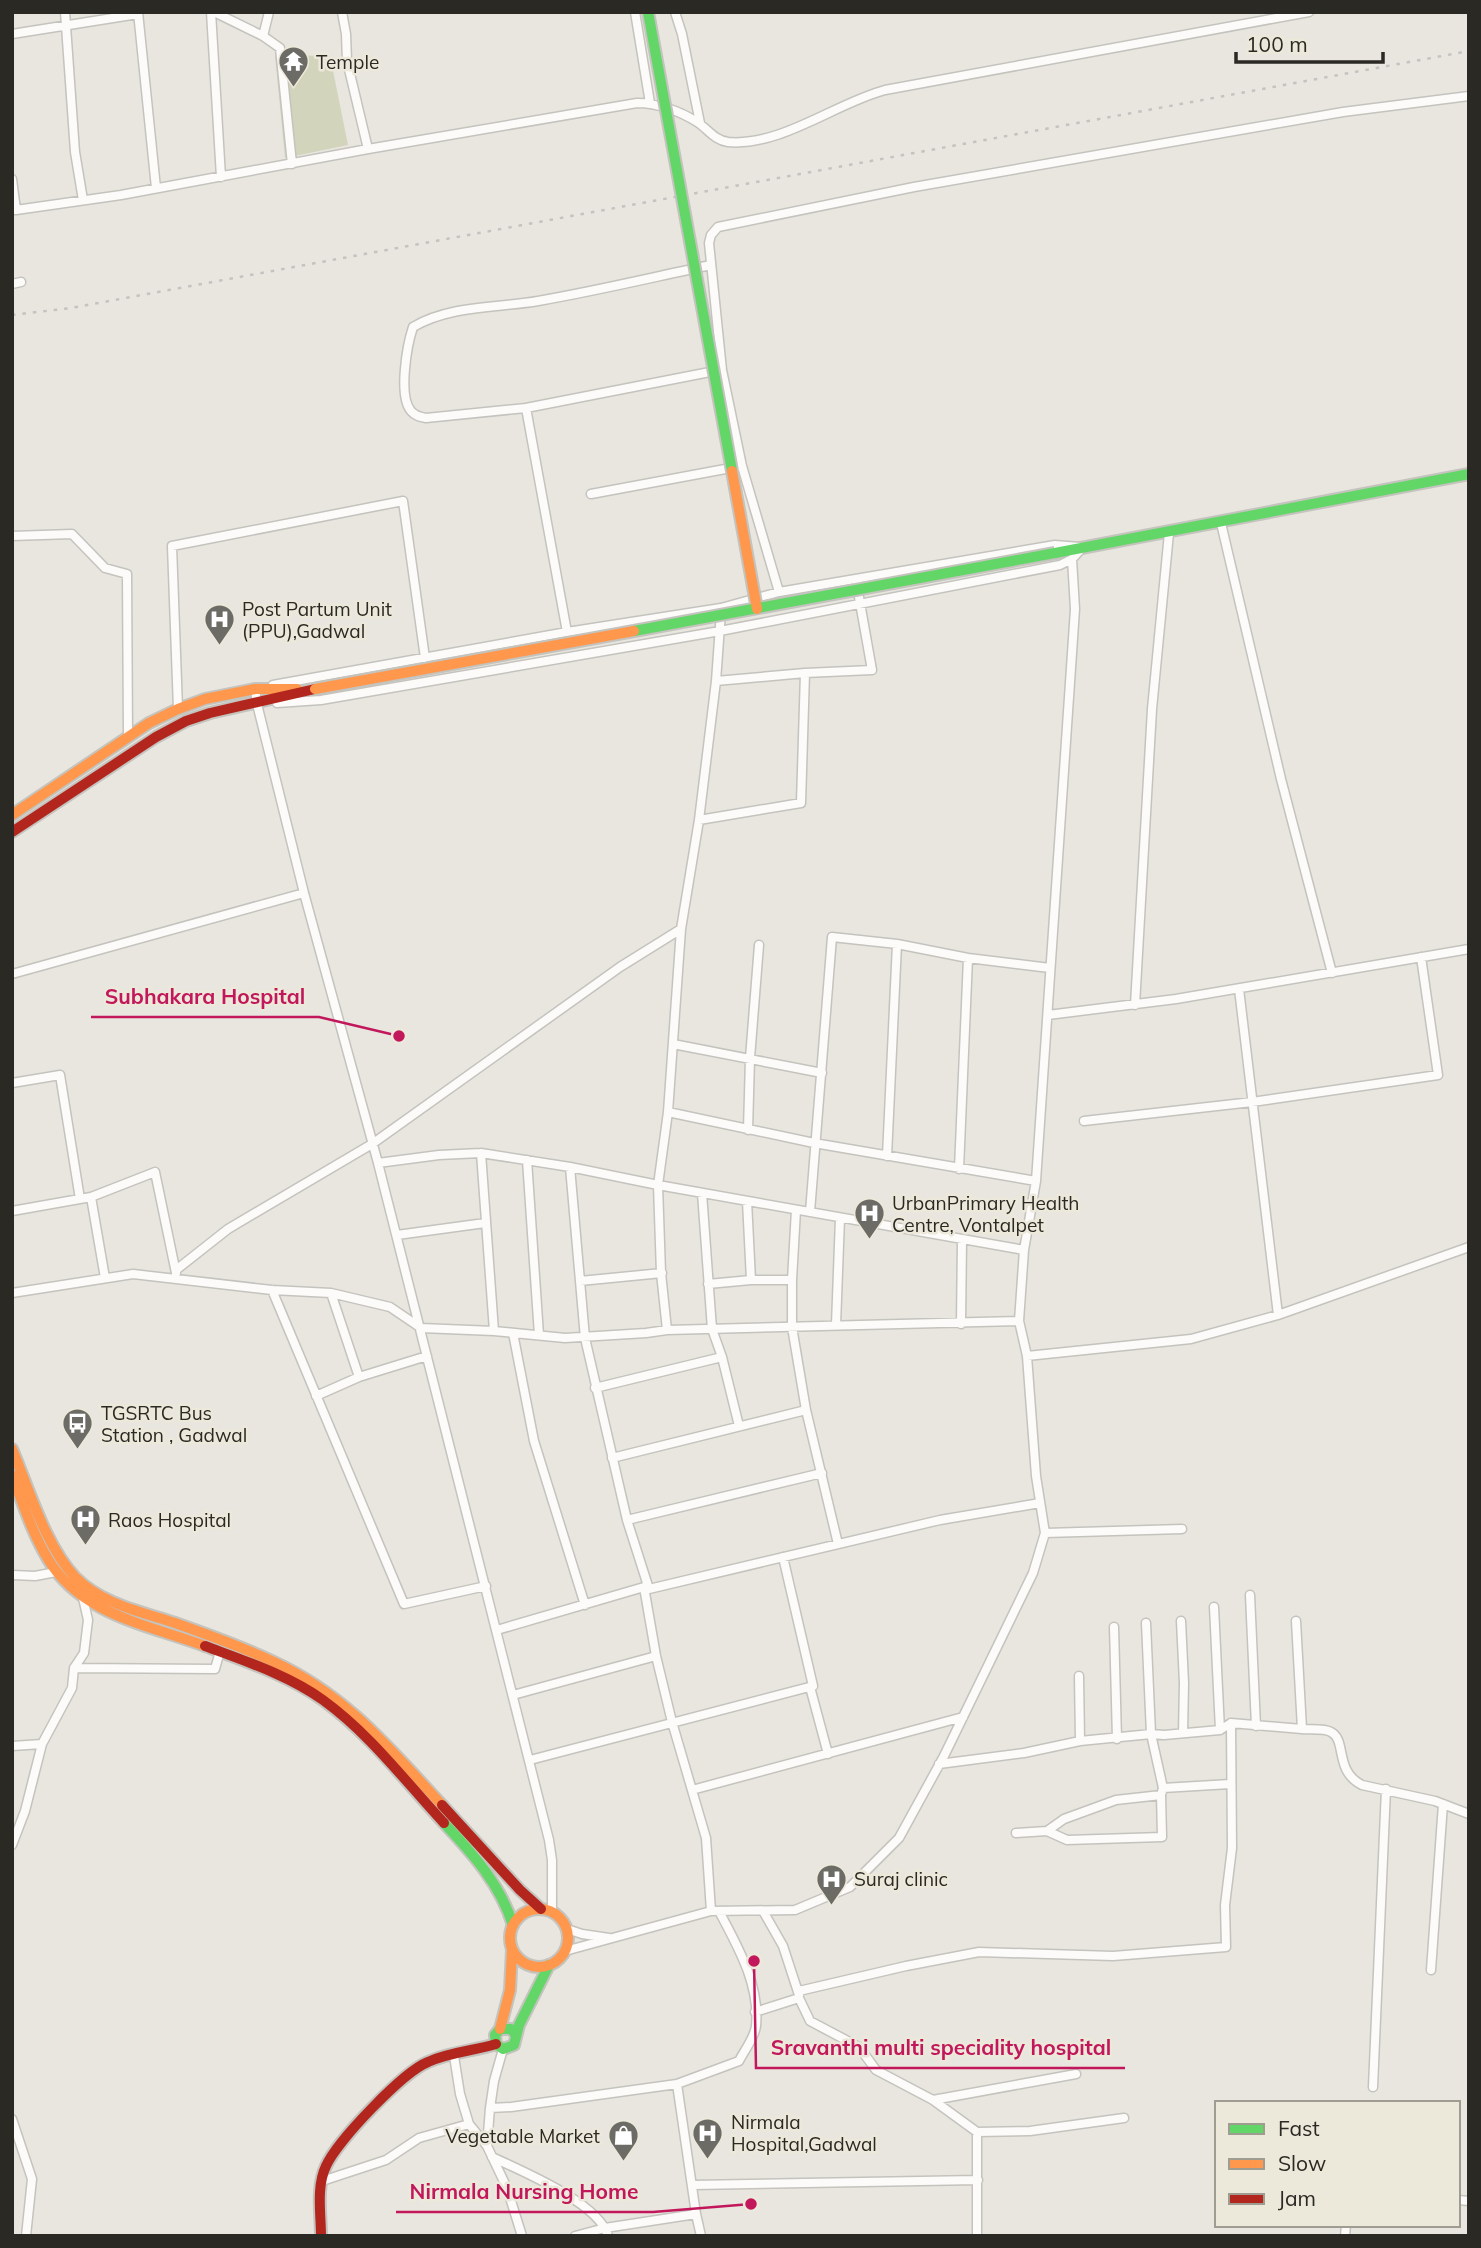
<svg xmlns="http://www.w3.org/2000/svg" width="1481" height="2248" font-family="Mulish,sans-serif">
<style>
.green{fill:#d3d4bc}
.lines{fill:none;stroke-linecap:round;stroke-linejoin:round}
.street-casing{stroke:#c4c3bd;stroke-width:11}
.fast-casing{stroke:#c4c3bd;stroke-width:14}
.slow-casing{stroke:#c4c3bd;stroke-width:14}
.jam-casing{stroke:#c4c3bd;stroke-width:14}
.street{stroke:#fcfbfa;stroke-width:8}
.fast{stroke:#63d668;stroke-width:10}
.slow{stroke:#ff974d;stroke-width:10}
.jam{stroke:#b3261e;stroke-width:10}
.rail{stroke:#c4c3c1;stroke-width:2.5;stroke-dasharray:3.5 7;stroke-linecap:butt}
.fast-bridge-casing{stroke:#c4c3bd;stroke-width:14;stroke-linecap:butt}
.slow-bridge-casing{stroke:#c4c3bd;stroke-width:14;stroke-linecap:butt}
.fast-bridge{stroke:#63d668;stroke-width:10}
.slow-bridge{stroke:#ff974d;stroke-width:10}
.labels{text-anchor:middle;stroke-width:5;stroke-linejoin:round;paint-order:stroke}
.poi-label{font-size:19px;fill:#2b2924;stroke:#ece9db;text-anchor:start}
.leader{fill:none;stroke:#c2185b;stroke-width:2.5}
.callout-dot{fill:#c2185b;stroke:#ece9db;stroke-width:2.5}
.callout-label{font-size:21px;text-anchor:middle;font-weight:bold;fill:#c2185b;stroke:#ece9db;stroke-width:5;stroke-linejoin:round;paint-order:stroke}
</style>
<rect width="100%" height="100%" fill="#e8e6df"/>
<path class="green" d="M 275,55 L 330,56 L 348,145 L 285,158 Z"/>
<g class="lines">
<defs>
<path id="street" d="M 65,12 L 75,152 L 83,200
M 138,12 L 156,188
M 211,12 L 221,177
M 214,12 L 263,36 L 280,48 L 292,164
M 342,12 L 346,34 L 347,61 L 368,149
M 635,12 L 650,103
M 675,12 L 682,34 L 700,123
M 12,34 L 138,14
M 263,36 L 269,12
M 12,179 L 16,210 L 12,210
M 16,210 L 121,195 L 368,149 L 637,103 C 657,103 680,111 697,122 C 708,129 714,140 728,142 C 780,147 836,103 885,90 L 1309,12
M 12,284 L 21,282
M 526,408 L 426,418 C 420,417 415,416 411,411 C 398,396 407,345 413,327 C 450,305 498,308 538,301 C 596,291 654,277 711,265
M 591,494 L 736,467
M 1221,523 L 1281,779 L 1332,973
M 12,536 L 72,534 L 105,568 L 127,574 L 128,737
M 1083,547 L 1072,559 L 1075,609 L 1036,1181 L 1024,1250 L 1019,1321 L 1027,1356 L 1191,1339 L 1278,1315 L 1469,1247
M 779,592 L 742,466 L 722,370 L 709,243 L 711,235 L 718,227 L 914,187 L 1343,112 L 1469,96
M 721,612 L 716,681 L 699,820 L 681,929 L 668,1112 L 658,1185 L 1024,1250
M 567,632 L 526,408 L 715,371
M 716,681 L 805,673 L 872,670 L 857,586
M 273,685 L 567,632 L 721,608 L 779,592 L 1055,545 L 1080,547
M 257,689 L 255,689 L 257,704 L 304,893 L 378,1163
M 277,703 L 321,700 L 720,631 L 1060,565 L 1072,559
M 178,709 L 172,546 L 403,501 L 425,658
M 699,820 L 801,803 L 805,673
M 12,974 L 304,893
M 1239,989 L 1278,1315
M 1135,1005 L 1152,709 L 1169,533
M 1048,1015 L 1176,999 L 1469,949
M 673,1044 L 822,1073
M 12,1083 L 60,1075 L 80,1199
M 668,1112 L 814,1143 L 1036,1181
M 1084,1121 L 1252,1102 L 1438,1075 L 1421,957
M 748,1130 L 750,1058 L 759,945
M 481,1153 L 494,1331
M 887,1156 L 897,944
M 527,1160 L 539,1335
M 570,1167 L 585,1338 L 627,1520 L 649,1589
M 959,1169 L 968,958
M 702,1193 L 712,1329 L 722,1357 L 739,1426
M 91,1197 L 105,1278
M 747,1201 L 751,1280
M 796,1210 L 792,1280 L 792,1327 L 806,1410
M 12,1211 L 91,1197 L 155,1172 L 176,1273
M 810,1212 L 832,937 L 897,944 L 968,958 L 1050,968
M 397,1235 L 485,1223
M 176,1270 L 228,1229 L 372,1144 L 620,967 L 681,929
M 580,1281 L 662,1273
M 708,1284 L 751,1280 L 792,1280
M 272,1290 L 404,1604 L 486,1586
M 12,1293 L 133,1274 L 272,1290 L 331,1293 L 390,1307 L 421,1328 L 494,1331 L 565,1338 L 646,1333 L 667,1330 L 1019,1321
M 331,1293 L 359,1377
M 961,1324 L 962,1240
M 836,1325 L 840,1218
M 513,1333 L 534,1441 L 585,1605
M 595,1388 L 722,1357
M 316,1396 L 359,1377 L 427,1356
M 612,1458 L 806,1410 L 838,1544
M 627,1520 L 822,1473
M 1045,1533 L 1182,1529
M 12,1575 L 35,1576 L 56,1572
M 644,1587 L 656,1656 L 672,1722 L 706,1838 L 711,1911
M 1250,1595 L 1256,1726
M 1214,1607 L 1220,1730
M 1181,1621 L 1184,1683 L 1183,1733
M 1146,1623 L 1151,1734 L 1163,1788 L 1230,1784
M 1114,1627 L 1117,1739
M 497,1630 L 644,1587 L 649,1589 L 940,1520 L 1040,1503
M 74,1668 L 215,1669 L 220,1651
M 1079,1676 L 1080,1741
M 810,1687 L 828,1754
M 513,1695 L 656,1656
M 1302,1729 C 1310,1730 1324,1728 1331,1732 C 1347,1740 1334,1771 1362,1785 L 1435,1801 L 1469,1814
M 12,1746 L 42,1744
M 530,1760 L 813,1686 L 783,1557
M 939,1764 L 1024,1753 L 1080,1741 L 1151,1734 L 1164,1735 L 1220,1730 L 1231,1723 L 1302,1729 L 1296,1621
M 692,1790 L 963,1717
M 1047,1831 L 1067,1840 L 1162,1837 L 1161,1795
M 1016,1833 L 1047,1831 L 1064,1819 L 1116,1800 L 1161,1795 L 1163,1788
M 12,1845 L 25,1811 L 42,1744 L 72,1688 L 74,1668 L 84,1653 L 88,1620 L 83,1598
M 763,1911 L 783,1946 L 799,1995
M 552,1912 L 552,1860 L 549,1840 L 378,1163 L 439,1155 L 481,1153 L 570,1167 L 658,1185 L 661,1273 L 667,1330
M 567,1929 L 582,1934 L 609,1938
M 565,1951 L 711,1911 L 795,1910 L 850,1887 L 899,1838 L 944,1756 L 1033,1573 L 1045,1533 L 1036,1476 L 1027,1356
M 1431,1970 L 1443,1804
M 799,1991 L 906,1966 L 979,1952 L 1113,1956 L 1226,1947 L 1225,1905 L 1232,1848 L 1231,1723
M 755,2012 L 799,1998 L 810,2021 L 859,2047 L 876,2070 L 933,2100 L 977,2132 L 977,2236
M 503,2049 L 494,2081 L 490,2108 L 511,2107 L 677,2084 L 739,2061 C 744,2051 755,2037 756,2026 C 760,1985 738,1947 720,1913
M 454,2056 L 460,2094 L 469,2124
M 1373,2087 L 1386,1789
M 933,2100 L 1076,2074
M 490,2108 L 487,2146 L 507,2188 L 522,2236
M 12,2119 L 32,2179 L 26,2236
M 977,2132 L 1030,2131 L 1124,2118
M 492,2157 C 522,2171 599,2203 608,2236
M 322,2181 L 386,2160 L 419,2138 L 469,2124 L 487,2146
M 693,2185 L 978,2180
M 1458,2200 L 1469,2201
M 696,2214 L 701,2236
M 575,2236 L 605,2228 L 696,2214 L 677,2084
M 1345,2236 L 1346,2225"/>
<path id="fast" d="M 1055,553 L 1469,474
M 444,1823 C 473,1854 500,1884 513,1925
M 515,2034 L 511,2029 L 500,2029 L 495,2035 L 496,2044 L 503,2049 L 514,2045 L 519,2025 L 549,1965"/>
<path id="slow" d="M 12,815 L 149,723 L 178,709 L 205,699 L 255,689 L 297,689
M 12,1449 C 29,1489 45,1545 75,1577 C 101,1604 142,1612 175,1623 C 209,1635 242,1647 274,1662 C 347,1696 389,1748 442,1805
M 12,1475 C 23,1503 32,1533 48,1559 C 81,1615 149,1625 205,1646
M510 1938a29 29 0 1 1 58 0a29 29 0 1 1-58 0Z
M 500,2029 L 510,1990 L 512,1950"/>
<path id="jam" d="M 12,832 L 156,737 L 186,721 L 210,713 L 315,689
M 205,1646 C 245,1661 288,1675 323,1700 C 370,1734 405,1781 444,1823
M 442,1805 L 520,1890 L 541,1909
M 321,2236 C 321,2214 316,2187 326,2166 C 337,2141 403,2072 428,2062 C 449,2052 474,2051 496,2044"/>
</defs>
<use href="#street" class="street-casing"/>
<use href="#fast" class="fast-casing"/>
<use href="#slow" class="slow-casing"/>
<use href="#jam" class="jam-casing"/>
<use href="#street" class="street"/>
<use href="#fast" class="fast"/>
<use href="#slow" class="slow"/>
<use href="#jam" class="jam"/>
<path class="rail" d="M 12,315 L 71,308 L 1469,51"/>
<defs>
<path id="fast-bridge" d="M 648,12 L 732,471
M 634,631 L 1055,553"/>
<path id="slow-bridge" d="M 732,471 L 757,609
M 315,689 L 634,631"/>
</defs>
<use href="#fast-bridge" class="fast-bridge-casing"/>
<use href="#slow-bridge" class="slow-bridge-casing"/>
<use href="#fast-bridge" class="fast-bridge"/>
<use href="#slow-bridge" class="slow-bridge"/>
</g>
<defs>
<symbol id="temple-pin" viewBox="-11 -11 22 30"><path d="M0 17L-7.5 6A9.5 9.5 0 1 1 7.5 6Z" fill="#6d6b65" stroke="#ece9db"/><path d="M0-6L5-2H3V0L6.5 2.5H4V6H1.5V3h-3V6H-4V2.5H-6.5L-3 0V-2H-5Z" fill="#fff"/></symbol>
<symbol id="hospital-pin" viewBox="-11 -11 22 30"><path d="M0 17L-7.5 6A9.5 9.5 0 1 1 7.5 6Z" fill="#6d6b65" stroke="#ece9db"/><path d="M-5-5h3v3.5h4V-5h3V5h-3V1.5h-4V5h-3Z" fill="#fff"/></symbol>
<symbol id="bus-pin" viewBox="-11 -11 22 30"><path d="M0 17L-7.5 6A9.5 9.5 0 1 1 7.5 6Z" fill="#6d6b65" stroke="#ece9db"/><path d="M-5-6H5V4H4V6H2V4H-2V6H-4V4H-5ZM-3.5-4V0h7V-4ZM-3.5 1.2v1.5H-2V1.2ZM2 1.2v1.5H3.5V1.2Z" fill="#fff"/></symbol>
<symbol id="shop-pin" viewBox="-11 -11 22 30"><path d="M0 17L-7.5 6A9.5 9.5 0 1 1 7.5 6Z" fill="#6d6b65" stroke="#ece9db"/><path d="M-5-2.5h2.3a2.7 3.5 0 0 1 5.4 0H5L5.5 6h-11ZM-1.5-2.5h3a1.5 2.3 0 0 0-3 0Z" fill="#fff"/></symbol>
</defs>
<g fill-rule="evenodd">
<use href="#temple-pin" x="276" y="44" width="35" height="47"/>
<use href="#hospital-pin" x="202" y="602" width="35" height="47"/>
<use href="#hospital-pin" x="852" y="1196" width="35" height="47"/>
<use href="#bus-pin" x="60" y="1406" width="35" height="47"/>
<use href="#hospital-pin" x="68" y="1502" width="35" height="47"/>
<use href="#hospital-pin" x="814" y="1862" width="35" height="47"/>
<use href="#hospital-pin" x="690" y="2116" width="35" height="47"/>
<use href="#shop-pin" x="606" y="2118" width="35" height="47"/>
</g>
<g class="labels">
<g class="poi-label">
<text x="316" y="69">Temple</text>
<text x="242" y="616">Post Partum Unit<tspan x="242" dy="22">(PPU),Gadwal</tspan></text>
<text x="892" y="1210">UrbanPrimary Health<tspan x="892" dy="22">Centre, Vontalpet</tspan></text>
<text x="101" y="1420">TGSRTC Bus<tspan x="101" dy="22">Station , Gadwal</tspan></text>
<text x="108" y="1527">Raos Hospital</text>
<text x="854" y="1886">Suraj clinic</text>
<text x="731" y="2129">Nirmala<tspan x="731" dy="22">Hospital,Gadwal</tspan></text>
<text x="600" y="2143" text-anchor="end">Vegetable Market</text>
</g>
</g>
<path class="leader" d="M399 1036L319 1017H91M754 1961L756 2068H1125M751 2204L653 2212H396"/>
<g class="callout-dot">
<circle cx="399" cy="1036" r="7"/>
<circle cx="754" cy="1961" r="7"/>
<circle cx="751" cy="2204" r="7"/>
</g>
<g class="callout-label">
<text x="205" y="1004">Subhakara Hospital</text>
<text x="941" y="2055">Sravanthi multi speciality hospital</text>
<text x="524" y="2199">Nirmala Nursing Home</text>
</g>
<rect width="1481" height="2248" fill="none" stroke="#2b2924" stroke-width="28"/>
<rect x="1215" y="2101" width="245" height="126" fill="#ece9db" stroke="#9f9c92" stroke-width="2"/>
<rect x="1229" y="2124" width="35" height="10" fill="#63d668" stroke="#9f9c92" stroke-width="2"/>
<text x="1278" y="2136" font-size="21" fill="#2b2924">Fast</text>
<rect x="1229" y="2159" width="35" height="10" fill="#ff974d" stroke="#9f9c92" stroke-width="2"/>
<text x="1278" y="2171" font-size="21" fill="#2b2924">Slow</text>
<rect x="1229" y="2194" width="35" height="10" fill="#b3261e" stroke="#9f9c92" stroke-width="2"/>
<text x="1278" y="2206" font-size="21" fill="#2b2924">Jam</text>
<path d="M1236 52v10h147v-10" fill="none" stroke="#2b2924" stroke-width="3.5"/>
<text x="1246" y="52" font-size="21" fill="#2b2924" stroke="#ece9db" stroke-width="5" paint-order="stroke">100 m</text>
</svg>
